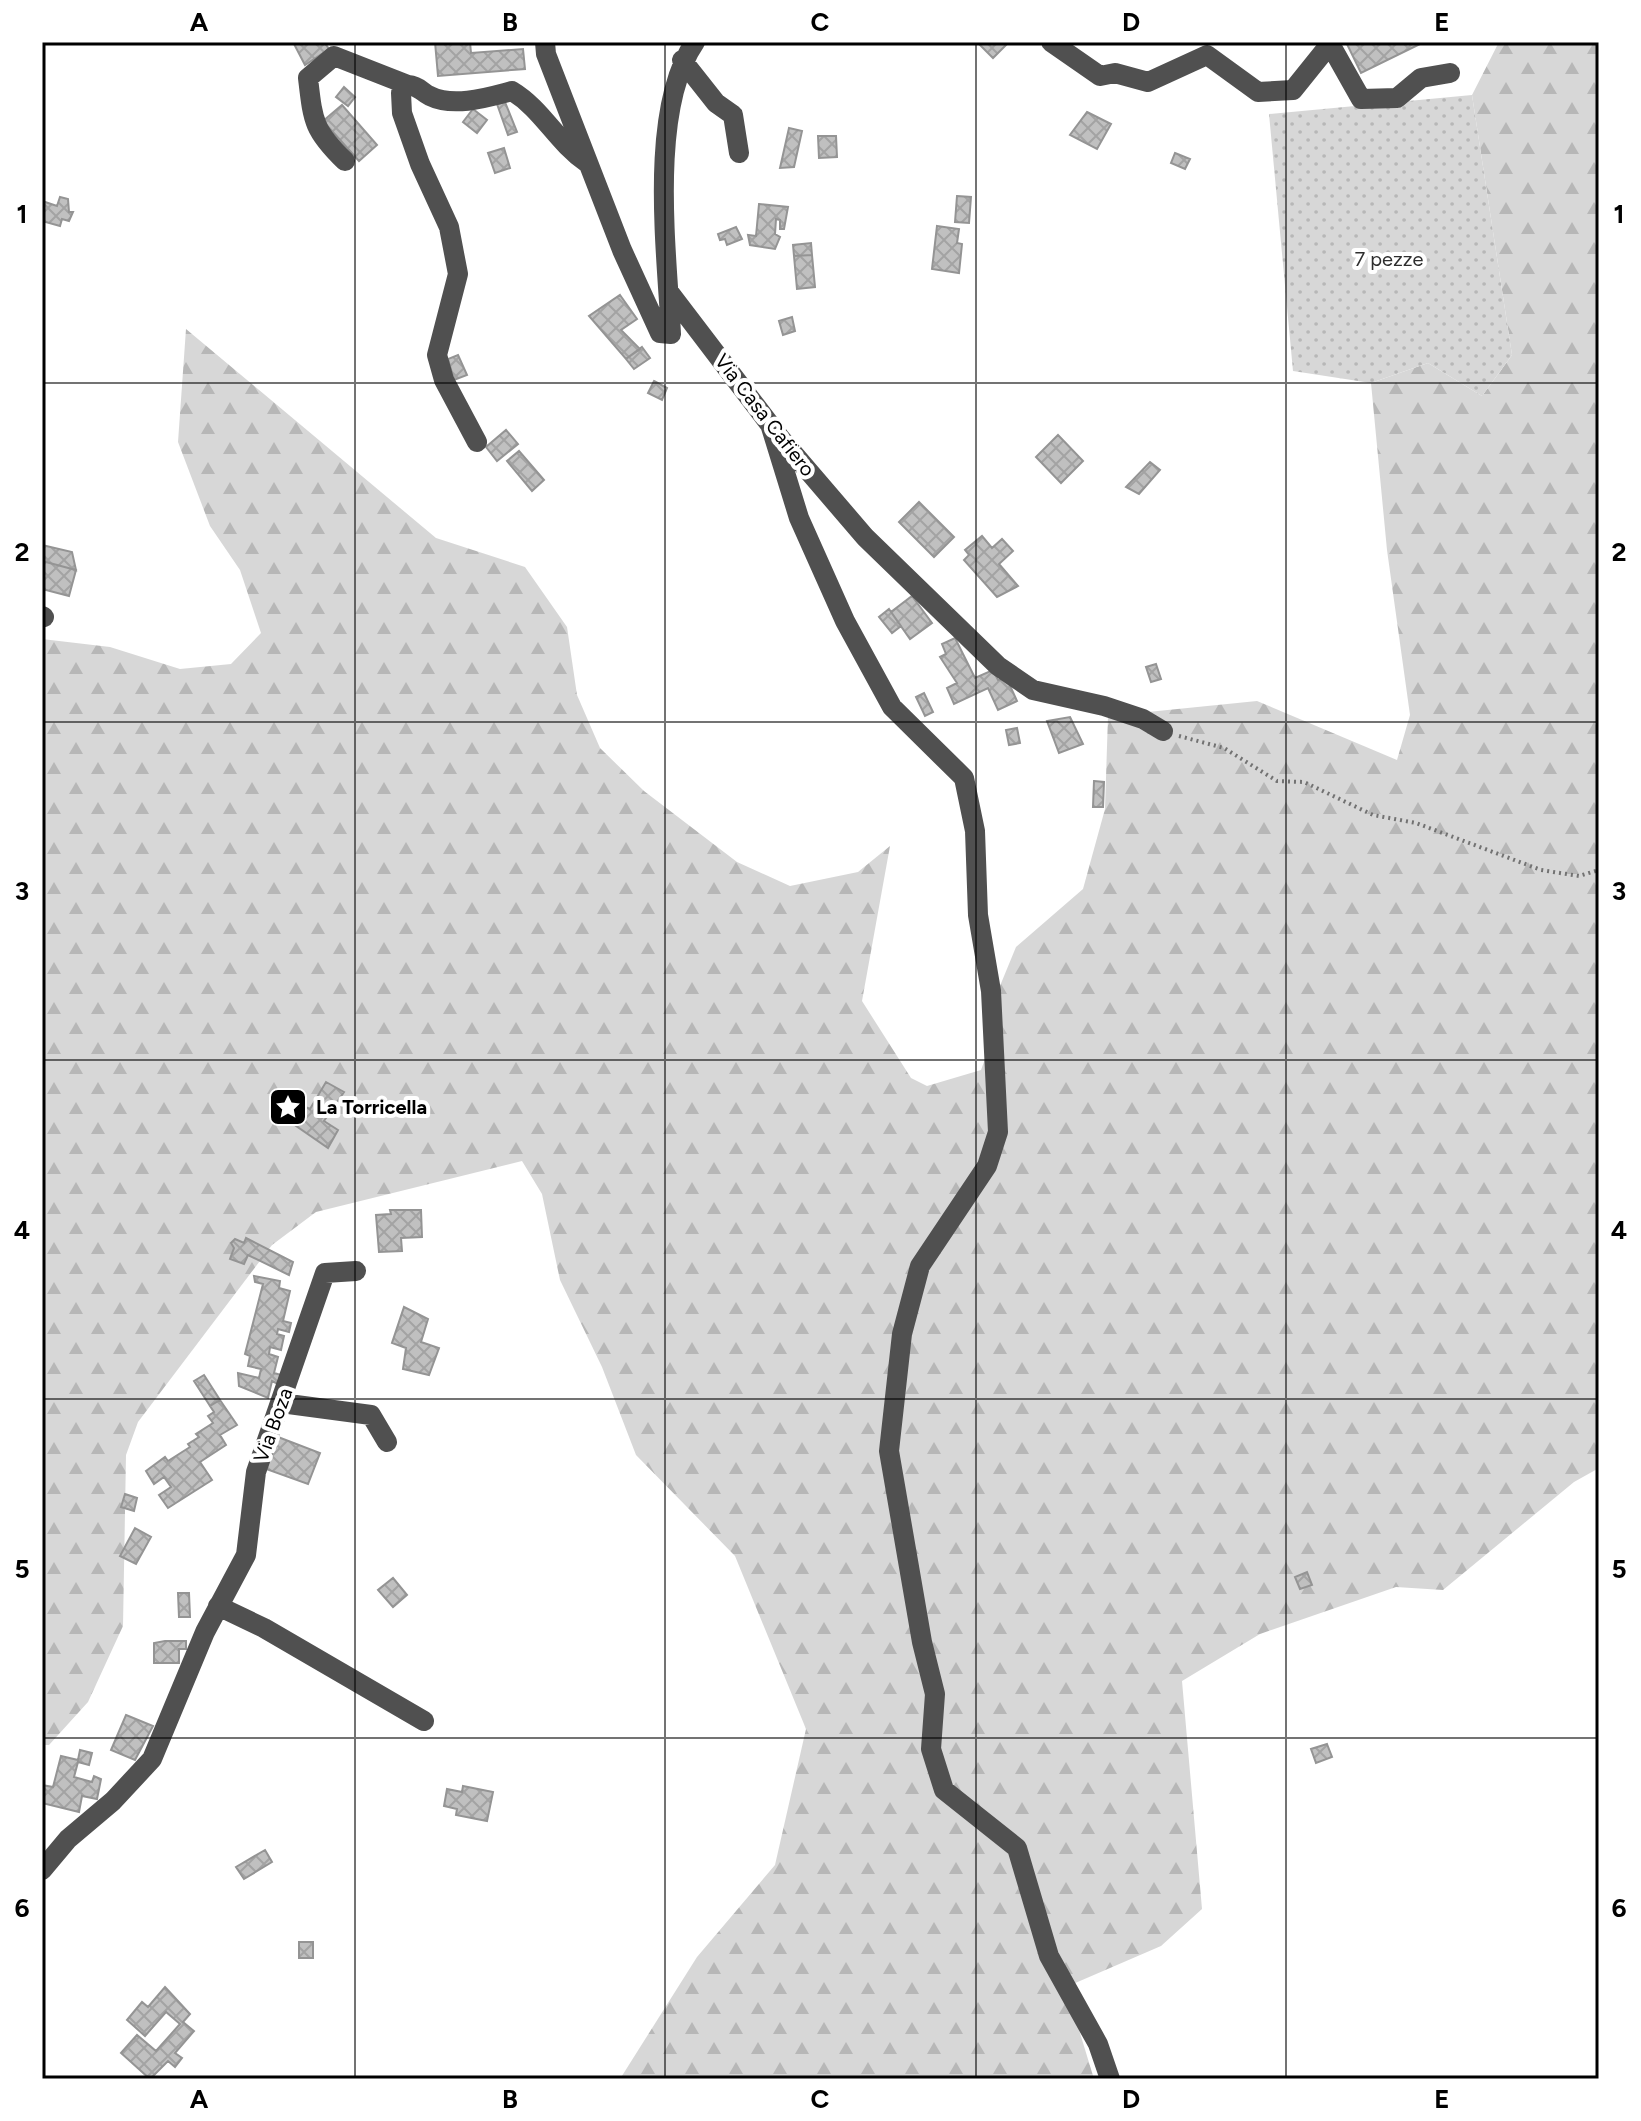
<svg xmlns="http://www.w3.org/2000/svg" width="1641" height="2121" font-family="Figtree,sans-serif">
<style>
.forest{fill:url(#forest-firs)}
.park{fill:url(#park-dots)}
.building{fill:url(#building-cross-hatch);stroke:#949494;stroke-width:2}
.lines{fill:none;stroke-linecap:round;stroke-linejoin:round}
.path{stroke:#727272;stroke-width:4;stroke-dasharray:2 4;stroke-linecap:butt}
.minor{stroke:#505050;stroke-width:20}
.grid{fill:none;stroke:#000;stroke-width:2;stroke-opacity:0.55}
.labels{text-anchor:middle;stroke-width:8;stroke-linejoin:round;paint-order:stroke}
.park-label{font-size:20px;fill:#2e2e2e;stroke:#fff}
.street-label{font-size:20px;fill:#000;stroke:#fff}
.poi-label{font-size:20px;font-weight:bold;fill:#000;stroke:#fff;text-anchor:start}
.neatline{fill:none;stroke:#000;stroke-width:3}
.grid-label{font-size:26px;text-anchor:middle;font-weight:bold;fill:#000}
</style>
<defs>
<pattern id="forest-firs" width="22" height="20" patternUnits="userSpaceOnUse" patternTransform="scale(2)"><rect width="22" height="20" fill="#d7d7d7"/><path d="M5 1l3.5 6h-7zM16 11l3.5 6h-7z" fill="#b7b7b7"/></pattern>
<pattern id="park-dots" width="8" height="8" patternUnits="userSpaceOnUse" patternTransform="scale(2)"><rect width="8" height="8" fill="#d7d7d7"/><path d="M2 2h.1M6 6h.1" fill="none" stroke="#b7b7b7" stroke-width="1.8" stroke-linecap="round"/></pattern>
<pattern id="building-cross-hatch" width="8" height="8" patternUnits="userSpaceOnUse" patternTransform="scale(2)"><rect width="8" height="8" fill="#c0c0c0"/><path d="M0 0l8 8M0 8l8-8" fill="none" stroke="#a3a3a3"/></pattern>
</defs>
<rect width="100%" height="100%" fill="#fff"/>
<path class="forest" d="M 1499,42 L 1599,42 L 1599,1468 L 1574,1482 L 1443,1590 L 1396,1587 L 1260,1634 L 1182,1681 L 1202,1909 L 1161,1946 L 1066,1987 L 1094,2079 L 620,2079 L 697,1957 L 775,1865 L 806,1729 L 735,1556 L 636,1455 L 602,1367 L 560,1280 L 542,1194 L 522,1161 L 316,1212 L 272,1245 L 138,1422 L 126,1455 L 123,1626 L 88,1702 L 49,1745 L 42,1745 L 42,639 L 110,647 L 180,669 L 231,664 L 261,633 L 240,570 L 210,526 L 178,442 L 186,329 L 436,538 L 525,567 L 567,627 L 577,695 L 600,748 L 644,791 L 737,862 L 790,886 L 858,872 L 890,846 L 862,1001 L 911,1078 L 927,1086 L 981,1070 L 993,1037 L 995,998 L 1016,947 L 1083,889 L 1105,809 L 1108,716 L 1257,701 L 1397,760 L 1410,715 L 1387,550 L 1371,383 L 1428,363 L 1482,396 L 1512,355 L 1472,95 Z"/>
<path class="park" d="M 1472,95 L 1512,355 L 1482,396 L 1428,363 L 1371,383 L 1293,371 L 1269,114 Z"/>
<path class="building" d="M 293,42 L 324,42 L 329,49 L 305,65 Z
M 435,42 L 470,42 L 471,53 L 523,49 L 525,69 L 438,76 Z
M 977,42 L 1009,42 L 993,58 Z
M 1346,42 L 1424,42 L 1361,73 Z
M 344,87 L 355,97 L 348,106 L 336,97 Z
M 505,102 L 517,132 L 508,135 L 497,104 Z
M 342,105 L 377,145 L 359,161 L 323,121 Z
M 473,109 L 487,120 L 477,133 L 463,122 Z
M 1087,112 L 1111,124 L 1097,149 L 1070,135 Z
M 789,128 L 802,131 L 794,167 L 780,168 Z
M 818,136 L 836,136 L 837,157 L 819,158 Z
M 504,148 L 510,168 L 495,173 L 488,153 Z
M 1175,153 L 1190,159 L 1185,169 L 1171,163 Z
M 957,196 L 971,197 L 969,223 L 955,222 Z
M 60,197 L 68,199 L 69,212 L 73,212 L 69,221 L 62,219 L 60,226 L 42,221 L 42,201 L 57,206 Z
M 759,204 L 788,207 L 784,229 L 780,229 L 780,220 L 776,219 L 775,234 L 780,237 L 775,249 L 750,245 L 748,235 L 756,236 Z
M 937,226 L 959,229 L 957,243 L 962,244 L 959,273 L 932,269 Z
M 736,227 L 742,239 L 727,245 L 725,239 L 720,240 L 718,234 Z
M 811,243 L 812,255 L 794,256 L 793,245 Z
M 812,255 L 815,287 L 797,289 L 794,256 Z
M 620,295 L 637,319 L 621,330 L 640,349 L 626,359 L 589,316 Z
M 792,317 L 795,331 L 783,335 L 779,321 Z
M 642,347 L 650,358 L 634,369 L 626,359 Z
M 458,355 L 467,375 L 454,380 L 448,359 Z
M 654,381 L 667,388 L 662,400 L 648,393 Z
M 506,430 L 518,444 L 497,461 L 486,447 Z
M 1058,435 L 1083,461 L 1061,483 L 1036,457 Z
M 519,451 L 544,480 L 532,491 L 507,461 Z
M 1150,462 L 1160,470 L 1139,494 L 1126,487 Z
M 919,502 L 954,537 L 934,557 L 899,522 Z
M 982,536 L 992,548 L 1002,539 L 1013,551 L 999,564 L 1018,586 L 997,597 L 964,560 L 969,555 L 965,550 Z
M 42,545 L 72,552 L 76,570 L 42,561 Z
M 42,561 L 76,570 L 69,596 L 42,589 Z
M 912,596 L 932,623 L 910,639 L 891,612 Z
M 889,609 L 901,626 L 892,633 L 879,617 Z
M 955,638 L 975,678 L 993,670 L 998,680 L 1007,679 L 1017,701 L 998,710 L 988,688 L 954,704 L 947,688 L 957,683 L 940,657 L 946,654 L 942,644 Z
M 1156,664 L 1161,679 L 1151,682 L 1146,667 Z
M 924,693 L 933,712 L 925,716 L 916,697 Z
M 1070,717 L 1083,744 L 1059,753 L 1047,721 Z
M 1017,728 L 1020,743 L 1009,745 L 1006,730 Z
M 1094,781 L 1104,782 L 1103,807 L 1093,807 Z
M 326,1082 L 344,1092 L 324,1121 L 338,1130 L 328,1148 L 289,1121 L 303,1106 L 310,1109 Z
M 390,1210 L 421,1210 L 422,1237 L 401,1238 L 402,1251 L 379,1252 L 376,1215 L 391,1214 Z
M 246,1238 L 293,1262 L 289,1275 L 248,1255 L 244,1264 L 230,1259 L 234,1248 L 231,1243 L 235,1239 L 244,1243 Z
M 254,1276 L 280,1281 L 279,1288 L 290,1291 L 283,1321 L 291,1323 L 289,1332 L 278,1329 L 277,1334 L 284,1336 L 281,1350 L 270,1347 L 269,1354 L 278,1357 L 274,1373 L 281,1375 L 280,1385 L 272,1381 L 268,1398 L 239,1386 L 238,1373 L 259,1378 L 261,1369 L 248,1366 L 250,1356 L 245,1354 L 263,1284 L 255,1282 Z
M 404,1307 L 428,1319 L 421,1342 L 439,1348 L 429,1375 L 403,1369 L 406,1348 L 392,1343 Z
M 204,1375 L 220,1400 L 210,1406 L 194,1381 Z
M 220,1400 L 237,1425 L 220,1435 L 226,1445 L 200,1462 L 212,1480 L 168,1508 L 159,1495 L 171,1487 L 164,1477 L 154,1484 L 146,1471 L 165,1457 L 168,1461 L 190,1447 L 188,1444 L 199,1437 L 196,1434 L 213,1423 L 208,1416 L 214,1412 L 210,1406 Z
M 278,1437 L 320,1453 L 308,1484 L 266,1469 Z
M 125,1494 L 137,1498 L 134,1511 L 121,1507 Z
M 135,1528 L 151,1537 L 136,1564 L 120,1556 Z
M 1307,1572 L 1312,1585 L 1300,1589 L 1295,1577 Z
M 393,1578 L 407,1595 L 393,1607 L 378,1590 Z
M 178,1593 L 189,1593 L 190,1617 L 179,1617 Z
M 165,1641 L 186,1641 L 186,1649 L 179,1649 L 179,1663 L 154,1663 L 154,1643 Z
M 126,1715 L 153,1726 L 135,1760 L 111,1750 Z
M 1327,1744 L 1332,1757 L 1316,1763 L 1311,1749 Z
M 80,1750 L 92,1753 L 89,1765 L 78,1762 L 74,1777 L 92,1782 L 94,1776 L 101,1779 L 97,1799 L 82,1796 L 79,1812 L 42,1803 L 42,1785 L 53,1787 L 61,1756 L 78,1760 Z
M 463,1786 L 493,1792 L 487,1821 L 456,1815 L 457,1809 L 444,1806 L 447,1789 L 462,1792 Z
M 265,1850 L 272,1862 L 244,1879 L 236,1867 Z
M 299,1942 L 313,1942 L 313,1958 L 299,1958 Z
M 165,1987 L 190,2014 L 183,2022 L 194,2031 L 175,2053 L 182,2058 L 175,2067 L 168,2061 L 150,2079 L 121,2053 L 137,2035 L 156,2051 L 180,2024 L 166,2012 L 145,2036 L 127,2020 L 142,2002 L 148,2007 Z"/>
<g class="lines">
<path class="path" d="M 1179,736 L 1224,748 L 1277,781 L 1304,782 L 1373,815 L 1416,823 L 1541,870 L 1579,876 L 1599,870"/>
<path class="minor" d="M 545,42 L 546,54 L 622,250 L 660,333 L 671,334 C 667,253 648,110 695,42
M 1051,42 L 1100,76 L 1115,73 L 1148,82 L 1207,55 L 1258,92 L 1293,90 L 1330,44 L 1361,99 L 1397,98 L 1421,78 L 1450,73
M 682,60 L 716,103 L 733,115 L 739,153
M 345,161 C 313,130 313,121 308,78 L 334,56 L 408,85
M 669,292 L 781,439 L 865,537 L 998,666 L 1033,690 L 1104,706 L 1143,719 L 1163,731
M 770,424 L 799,518 L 845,621 L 892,707 L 964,778 L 975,831 L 978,915 L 991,991 L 998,1132 L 987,1166 L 920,1266 L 902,1334 L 889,1451 L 922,1642 L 935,1694 L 931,1749 L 944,1790 L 1017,1848 L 1049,1956 L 1098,2044 L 1110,2079
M 477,442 L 444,380 L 437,355 L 458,274 L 449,227 L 420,164 L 402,113 L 401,93 L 408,85 C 420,86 421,92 430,96 C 454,108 489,97 512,91 C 542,109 557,142 586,162
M 42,616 L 44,617
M 281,1403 L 371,1415 L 387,1442
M 218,1606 L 264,1628 L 424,1721
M 42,1870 L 68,1839 L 113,1801 L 152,1759 L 205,1632 L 246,1555 L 256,1472 L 325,1273 L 356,1271"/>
</g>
<path class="grid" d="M 355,42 L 355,2079M 665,42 L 665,2079M 976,42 L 976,2079M 1286,42 L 1286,2079M 42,383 L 1599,383M 42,722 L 1599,722M 42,1060 L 1599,1060M 42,1399 L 1599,1399M 42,1738 L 1599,1738"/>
<defs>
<symbol id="sight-square" viewBox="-11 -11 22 22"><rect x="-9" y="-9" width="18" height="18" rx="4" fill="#000" stroke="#fff"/><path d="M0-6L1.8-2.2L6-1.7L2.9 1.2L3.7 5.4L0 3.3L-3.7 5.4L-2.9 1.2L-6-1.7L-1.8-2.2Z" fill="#fff"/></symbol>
</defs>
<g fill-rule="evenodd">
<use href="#sight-square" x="266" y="1085" width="44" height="44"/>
</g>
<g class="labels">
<g class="park-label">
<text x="1389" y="266">7 pezze</text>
</g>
<g class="street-label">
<text transform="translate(765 415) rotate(52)" y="7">Via Casa Cafiero</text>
<text transform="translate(273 1425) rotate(-70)" y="7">Via Boza</text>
</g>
<g class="poi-label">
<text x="316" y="1114">La Torricella</text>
</g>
</g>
<rect width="1641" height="2121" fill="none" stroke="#ffffff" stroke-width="88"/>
<rect x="44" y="44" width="1553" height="2033" class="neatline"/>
<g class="grid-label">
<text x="199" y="31">A</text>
<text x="510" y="31">B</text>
<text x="820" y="31">C</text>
<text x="1131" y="31">D</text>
<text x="1442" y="31">E</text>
<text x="22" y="223">1</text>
<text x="1619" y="223">1</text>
<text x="22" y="561">2</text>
<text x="1619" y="561">2</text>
<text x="22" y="900">3</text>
<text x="1619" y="900">3</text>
<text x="22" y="1239">4</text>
<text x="1619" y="1239">4</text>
<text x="22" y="1578">5</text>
<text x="1619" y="1578">5</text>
<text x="22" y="1917">6</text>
<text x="1619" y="1917">6</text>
<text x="199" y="2108">A</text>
<text x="510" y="2108">B</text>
<text x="820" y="2108">C</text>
<text x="1131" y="2108">D</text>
<text x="1442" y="2108">E</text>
</g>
</svg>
